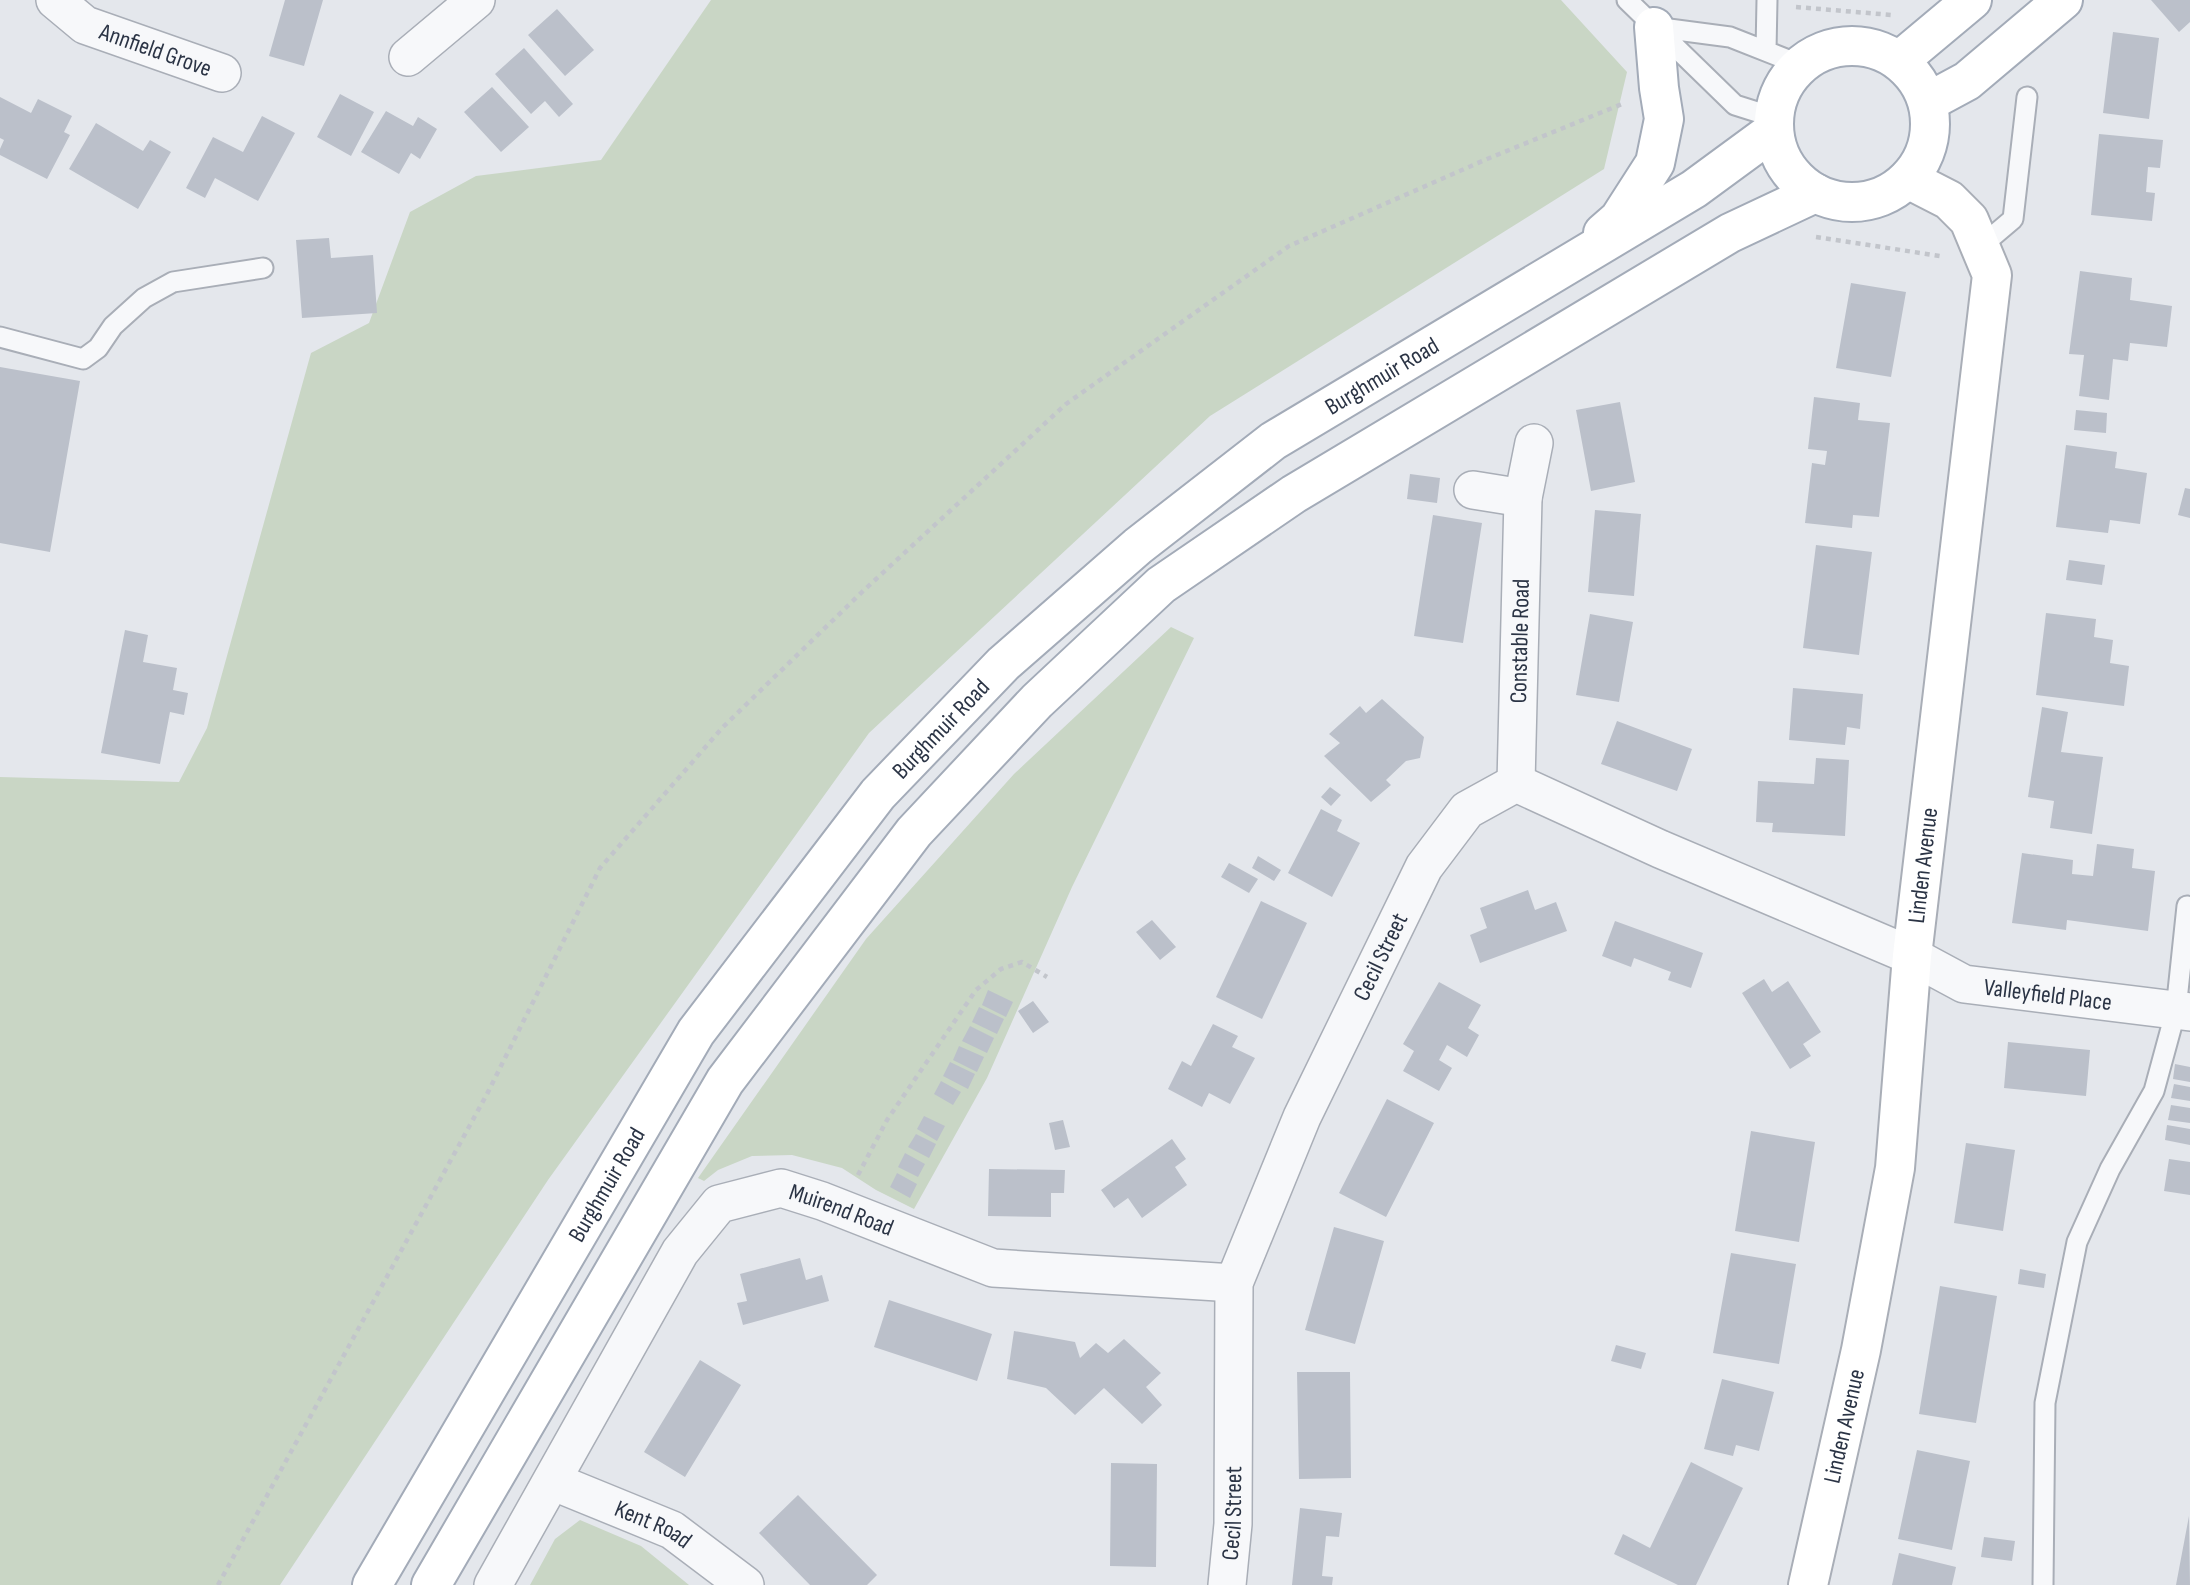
<svg xmlns="http://www.w3.org/2000/svg" width="2190" height="1585" font-family="'Sofia Sans Condensed',sans-serif">
<style>
.green{fill:#c9d6c5}
.building{fill:#bbc0ca}
.lines{fill:none;stroke-linecap:round;stroke-linejoin:round}
.lane-casing{stroke:#a9aeb7;stroke-width:23}
.street-casing{stroke:#a9aeb7;stroke-width:40}
.secondary-casing{stroke:#a9aeb7;stroke-width:42}
.primary-casing{stroke:#a3abb8;stroke-width:42}
.path{stroke:#c2c5cb;stroke-width:4.5;stroke-dasharray:5 5;stroke-linecap:butt}
.lane{stroke:#f7f8fa;stroke-width:19}
.street{stroke:#f7f8fa;stroke-width:37}
.secondary{stroke:#fff;stroke-width:38}
.primary{stroke:#fff;stroke-width:38}
.labels{text-anchor:middle;stroke-width:6;stroke-linejoin:round;paint-order:stroke}
.street-label{font-size:24px;fill:#2b3445;stroke:#f4f6f9}
</style>
<rect width="100%" height="100%" fill="#e4e7ec"/>
<path class="green" d="M 711,0 L 1561,0 L 1627,72 L 1604,169 L 1210,416 L 869,733 L 548,1180 L 280,1585 L 0,1585 L 0,777 L 179,782 L 207,728 L 311,353 L 369,323 L 410,212 L 476,176 L 601,160 Z
M 1171,627 L 1194,638 L 1072,887 L 987,1078 L 914,1209 L 876,1190 L 842,1168 L 792,1155 L 752,1156 L 718,1170 L 704,1181 L 698,1178 L 866,939 L 1014,774 Z
M 580,1520 L 641,1546 L 689,1585 L 530,1585 L 555,1539 Z"/>
<path class="building" d="M 285,0 L 323,0 L 304,66 L 269,56 Z
M 2151,0 L 2190,0 L 2190,22 L 2179,32 Z
M 557,9 L 594,50 L 565,76 L 528,35 Z
M 2113,32 L 2159,38 L 2149,119 L 2103,113 Z
M 524,48 L 573,104 L 559,117 L 545,101 L 531,114 L 495,74 Z
M 492,87 L 529,127 L 501,152 L 464,112 Z
M 340,94 L 374,112 L 351,156 L 317,137 Z
M 0,97 L 31,113 L 38,99 L 72,116 L 64,132 L 70,135 L 47,179 L 0,155 L 0,149 L 4,140 L 0,138 Z
M 386,111 L 413,126 L 418,117 L 437,129 L 420,159 L 411,153 L 399,174 L 361,152 Z
M 262,116 L 295,133 L 258,201 L 215,178 L 205,198 L 186,188 L 213,137 L 243,152 Z
M 96,123 L 143,151 L 150,140 L 171,152 L 138,209 L 69,169 Z
M 2099,134 L 2163,140 L 2160,168 L 2148,167 L 2146,192 L 2155,193 L 2152,221 L 2091,215 Z
M 329,238 L 331,258 L 373,255 L 377,313 L 302,318 L 296,240 Z
M 2080,271 L 2132,278 L 2130,300 L 2172,306 L 2167,347 L 2130,343 L 2128,361 L 2113,359 L 2109,400 L 2079,396 L 2084,355 L 2069,354 Z
M 1851,283 L 1906,292 L 1891,377 L 1836,368 Z
M 0,367 L 80,381 L 50,552 L 0,543 Z
M 1814,397 L 1860,403 L 1858,420 L 1890,423 L 1879,517 L 1853,515 L 1852,528 L 1805,523 L 1812,463 L 1825,465 L 1827,451 L 1808,449 Z
M 1620,402 L 1635,482 L 1591,491 L 1576,410 Z
M 2076,410 L 2107,413 L 2106,433 L 2074,430 Z
M 2066,445 L 2117,452 L 2115,468 L 2147,473 L 2140,524 L 2110,520 L 2108,533 L 2056,527 Z
M 1410,474 L 1440,478 L 1437,503 L 1407,499 Z
M 2185,488 L 2190,489 L 2190,518 L 2178,515 Z
M 1595,510 L 1641,514 L 1634,596 L 1588,592 Z
M 1433,515 L 1482,523 L 1463,643 L 1414,636 Z
M 1816,545 L 1872,552 L 1859,655 L 1803,648 Z
M 2069,560 L 2105,565 L 2102,585 L 2066,580 Z
M 2046,613 L 2096,619 L 2094,637 L 2113,640 L 2110,663 L 2129,666 L 2124,706 L 2036,695 Z
M 1590,614 L 1633,622 L 1619,702 L 1576,695 Z
M 125,630 L 148,635 L 143,662 L 177,668 L 173,690 L 188,693 L 184,715 L 170,712 L 160,764 L 101,753 Z
M 1793,688 L 1863,694 L 1860,729 L 1847,727 L 1845,745 L 1789,740 Z
M 1382,699 L 1424,737 L 1420,758 L 1406,761 L 1386,780 L 1391,785 L 1371,802 L 1324,756 L 1340,743 L 1329,734 L 1360,706 L 1366,713 Z
M 2042,707 L 2068,712 L 2061,752 L 2103,757 L 2092,834 L 2050,828 L 2054,801 L 2028,797 Z
M 1617,721 L 1692,749 L 1677,791 L 1601,764 Z
M 1816,758 L 1849,760 L 1845,836 L 1772,832 L 1773,823 L 1756,822 L 1758,781 L 1814,784 Z
M 1330,787 L 1341,795 L 1331,806 L 1321,797 Z
M 1321,809 L 1342,820 L 1337,831 L 1360,843 L 1332,897 L 1288,873 Z
M 2097,844 L 2134,849 L 2132,868 L 2155,871 L 2148,931 L 2067,920 L 2066,930 L 2012,923 L 2022,853 L 2073,860 L 2072,874 L 2093,876 Z
M 1258,856 L 1281,870 L 1274,881 L 1252,868 Z
M 1229,863 L 1258,879 L 1249,893 L 1221,877 Z
M 1528,890 L 1535,910 L 1556,902 L 1567,931 L 1480,963 L 1470,935 L 1487,928 L 1480,908 Z
M 1261,901 L 1307,923 L 1262,1019 L 1216,997 Z
M 1152,920 L 1176,947 L 1160,960 L 1136,932 Z
M 1615,921 L 1703,953 L 1691,988 L 1668,980 L 1671,972 L 1634,958 L 1631,967 L 1602,956 Z
M 1764,979 L 1772,992 L 1788,981 L 1821,1032 L 1803,1044 L 1811,1056 L 1790,1069 L 1742,993 Z
M 1439,982 L 1481,1005 L 1468,1028 L 1479,1035 L 1467,1057 L 1447,1045 L 1439,1060 L 1452,1068 L 1439,1091 L 1403,1071 L 1414,1051 L 1403,1044 Z
M 988,990 L 1013,1002 L 1006,1017 L 982,1005 Z
M 1033,1001 L 1049,1022 L 1033,1033 L 1018,1011 Z
M 979,1007 L 1004,1019 L 997,1034 L 972,1022 Z
M 1213,1024 L 1238,1036 L 1232,1047 L 1255,1058 L 1230,1104 L 1209,1093 L 1202,1107 L 1168,1089 L 1182,1061 L 1191,1066 Z
M 970,1026 L 994,1038 L 987,1053 L 962,1041 Z
M 2008,1042 L 2090,1050 L 2086,1096 L 2004,1088 Z
M 959,1046 L 984,1057 L 977,1072 L 953,1060 Z
M 950,1062 L 975,1074 L 968,1089 L 943,1076 Z
M 2175,1064 L 2190,1067 L 2190,1082 L 2173,1079 Z
M 941,1081 L 961,1092 L 953,1105 L 934,1094 Z
M 2174,1084 L 2190,1087 L 2190,1101 L 2171,1098 Z
M 1387,1099 L 1434,1123 L 1386,1217 L 1339,1193 Z
M 2171,1105 L 2190,1108 L 2190,1123 L 2168,1120 Z
M 924,1116 L 945,1126 L 937,1141 L 917,1129 Z
M 1063,1120 L 1070,1147 L 1055,1150 L 1049,1123 Z
M 2167,1125 L 2190,1129 L 2190,1145 L 2165,1140 Z
M 1751,1131 L 1815,1142 L 1799,1242 L 1735,1231 Z
M 916,1134 L 936,1144 L 929,1158 L 908,1147 Z
M 1172,1139 L 1186,1159 L 1175,1167 L 1187,1185 L 1142,1218 L 1128,1198 L 1114,1208 L 1101,1190 Z
M 1966,1143 L 2015,1150 L 2003,1231 L 1954,1223 Z
M 905,1153 L 925,1164 L 918,1177 L 898,1167 Z
M 2169,1159 L 2190,1162 L 2190,1195 L 2164,1191 Z
M 989,1169 L 1065,1170 L 1064,1193 L 1051,1193 L 1051,1217 L 988,1216 Z
M 897,1173 L 917,1184 L 910,1198 L 890,1187 Z
M 1334,1227 L 1384,1241 L 1355,1344 L 1305,1330 Z
M 1731,1253 L 1796,1264 L 1779,1364 L 1713,1353 Z
M 800,1258 L 806,1280 L 822,1275 L 829,1301 L 743,1325 L 737,1303 L 747,1301 L 740,1274 Z
M 2020,1269 L 2046,1274 L 2044,1288 L 2018,1284 Z
M 1940,1286 L 1997,1296 L 1976,1423 L 1919,1414 Z
M 889,1300 L 992,1334 L 977,1381 L 874,1347 Z
M 1014,1331 L 1075,1342 L 1080,1358 L 1096,1343 L 1108,1353 L 1124,1339 L 1161,1373 L 1146,1387 L 1162,1405 L 1142,1424 L 1104,1388 L 1075,1415 L 1046,1388 L 1007,1379 Z
M 1616,1345 L 1646,1353 L 1641,1369 L 1611,1361 Z
M 700,1360 L 741,1385 L 685,1477 L 644,1452 Z
M 1297,1372 L 1350,1372 L 1351,1478 L 1299,1479 Z
M 1722,1379 L 1774,1392 L 1759,1451 L 1736,1445 L 1733,1456 L 1704,1449 Z
M 1917,1450 L 1970,1461 L 1952,1550 L 1898,1539 Z
M 1691,1462 L 1743,1488 L 1696,1585 L 1678,1585 L 1614,1554 L 1623,1534 L 1650,1548 Z
M 1111,1463 L 1157,1464 L 1156,1567 L 1110,1566 Z
M 798,1495 L 877,1575 L 867,1585 L 810,1585 L 759,1533 Z
M 1300,1508 L 1342,1513 L 1339,1537 L 1326,1536 L 1322,1576 L 1333,1577 L 1332,1585 L 1292,1585 Z
M 2189,1516 L 2190,1585 L 2176,1585 Z
M 1984,1537 L 2015,1541 L 2012,1561 L 1981,1557 Z
M 1899,1553 L 1956,1567 L 1952,1585 L 1892,1585 Z"/>
<g class="lines">
<defs>
<path id="lane" d="M 1627,0 L 1735,105 L 1773,117
M 1654,27 L 1730,37 L 1801,65
M 1766,51 L 1767,0
M 1980,247 L 2013,219 L 2027,97
M 0,337 L 83,359 L 98,348 L 113,326 L 144,298 L 173,282 L 263,268
M 2043,1585 L 2045,1403 L 2077,1242 L 2110,1169 L 2154,1091 L 2176,1010 L 2187,906"/>
<g id="street">
<path id="s1" d="M 55,0 L 85,25 L 222,73"/>
<path d="M 408,57 L 476,0"/>
<path d="M 1473,490 L 1523,498"/>
<path id="s2" d="M 1516,783 L 1523,498 L 1534,443"/>
<path id="s3" d="M 552,1481 L 672,1530 L 745,1585"/>
<path id="s4" d="M 493,1585 L 680,1252 L 719,1204 L 781,1188 L 822,1201 L 993,1268 L 1234,1283"/>
<path id="s5" d="M 1227,1585 L 1233,1524 L 1234,1283 L 1302,1117 L 1424,867 L 1467,810 L 1516,783 L 1660,849 L 1912,956 L 1964,984 L 2190,1012"/>
</g>
<g id="secondary">
<path id="s6" d="M 1808,1585 L 1861,1350 L 1895,1168 L 1912,956 L 1992,275 L 1969,220 L 1949,200 L 1908,179"/>
</g>
<g id="primary">
<circle cx="1852" cy="124" r="78"/>
<path d="M 1899,61 L 1972,0"/>
<path d="M 1928,102 L 1967,81 L 2063,0"/>
<path d="M 1603,233 L 1619,219 L 1655,163 L 1664,119 L 1659,88 L 1654,27"/>
<path id="s7" d="M 372,1585 L 696,1032 L 878,794 L 1003,664 L 1138,546 L 1273,441 L 1694,189 L 1773,131"/>
<path d="M 431,1585 L 725,1081 L 914,832 L 1037,701 L 1161,585 L 1294,494 L 1730,233 L 1815,193"/>
</g>
</defs>
<use href="#lane" class="lane-casing"/>
<use href="#street" class="street-casing"/>
<use href="#secondary" class="secondary-casing"/>
<use href="#primary" class="primary-casing"/>
<path class="path" d="M 1796,7 L 1892,15
M 1816,237 L 1940,256 L 1941,259
M 858,1175 L 887,1120 L 976,990 L 1001,969 L 1022,962 L 1047,977
M 218,1585 L 487,1094 L 600,868 L 723,727 L 862,592 L 1066,404 L 1289,246 L 1487,159 L 1622,104"/>
<use href="#lane" class="lane"/>
<use href="#street" class="street"/>
<use href="#secondary" class="secondary"/>
<use href="#primary" class="primary"/>
</g>
<g class="labels">
<g class="street-label">
<text dy="8" stroke="none"><textPath href="#s1" startOffset="114">Annfield Grove</textPath></text>
<text dy="8" stroke="none"><textPath href="#s7" startOffset="1598">Burghmuir Road</textPath></text>
<text dy="8" stroke="none"><textPath href="#s2" startOffset="142">Constable Road</textPath></text>
<text dy="8" stroke="none"><textPath href="#s7" startOffset="1031">Burghmuir Road</textPath></text>
<text dy="8" stroke="none"><textPath href="#s6" startOffset="730">Linden Avenue</textPath></text>
<text dy="8" stroke="none"><textPath href="#s5" startOffset="660">Cecil Street</textPath></text>
<text dy="8" stroke="none"><textPath href="#s5" startOffset="1463">Valleyfield Place</textPath></text>
<text dy="8" stroke="none"><textPath href="#s7" startOffset="464">Burghmuir Road</textPath></text>
<text dy="8" stroke="none"><textPath href="#s4" startOffset="572">Muirend Road</textPath></text>
<text dy="8" stroke="none"><textPath href="#s6" startOffset="163">Linden Avenue</textPath></text>
<text dy="8" stroke="none"><textPath href="#s5" startOffset="72">Cecil Street</textPath></text>
<text dy="8" stroke="none"><textPath href="#s3" startOffset="110">Kent Road</textPath></text>
</g>
</g>
</svg>
